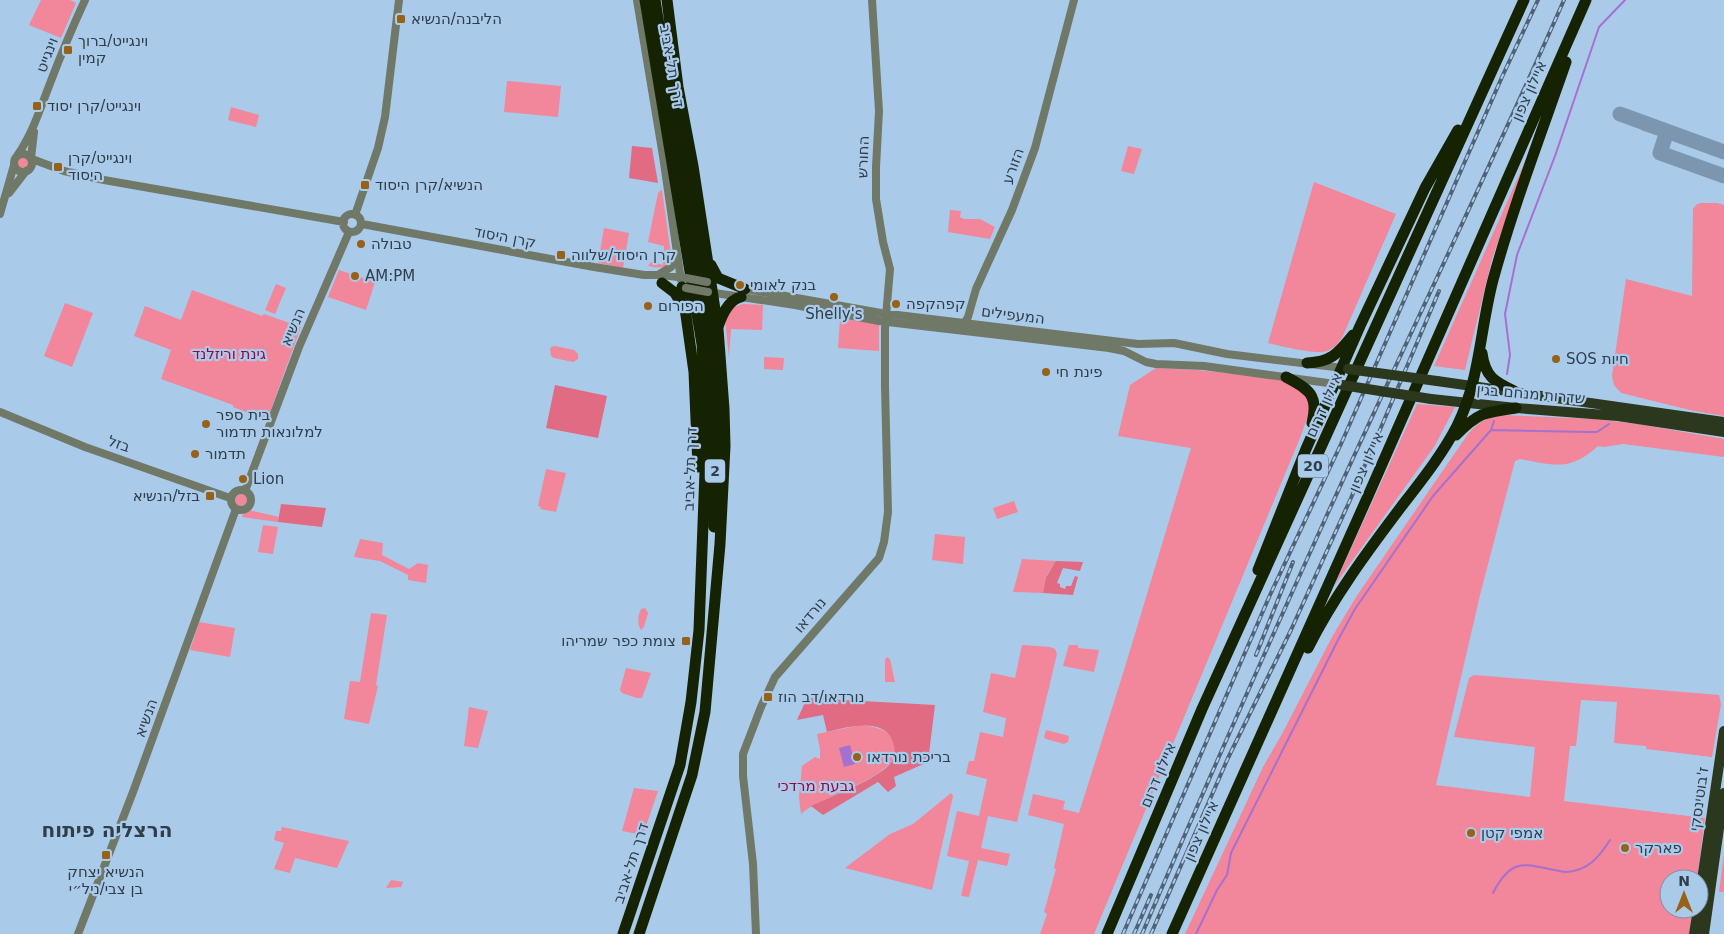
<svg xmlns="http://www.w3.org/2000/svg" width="1724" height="934" font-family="'DejaVu Sans','Noto Sans Hebrew',sans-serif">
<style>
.green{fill:#f2869a}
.forest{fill:#e16b83}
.water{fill:#a670cf}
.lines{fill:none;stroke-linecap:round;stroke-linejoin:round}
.stream{stroke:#a670cf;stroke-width:2}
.taxiway{stroke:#7d96b0;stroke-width:15}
.minor{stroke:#707868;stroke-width:8}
.major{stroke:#2c381d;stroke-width:10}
.highway{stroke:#152303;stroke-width:11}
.rail-casing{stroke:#506275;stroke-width:4}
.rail{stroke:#aacaea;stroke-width:2;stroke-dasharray:5.5;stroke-linecap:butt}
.minor-bridge{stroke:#707868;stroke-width:8}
.major-bridge{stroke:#2c381d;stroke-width:10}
.poi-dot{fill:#976118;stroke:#aacaea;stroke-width:2}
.labels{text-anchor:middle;stroke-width:4.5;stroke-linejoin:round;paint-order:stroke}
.shield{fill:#aacaea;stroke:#55677a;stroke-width:1}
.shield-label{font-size:14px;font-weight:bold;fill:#303d4a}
.poi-label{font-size:15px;fill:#303d4a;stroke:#aacaea;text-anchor:start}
.street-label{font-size:15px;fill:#303d4a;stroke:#aacaea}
.park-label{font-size:15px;fill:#9e0440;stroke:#aacaea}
.district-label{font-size:20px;font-weight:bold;fill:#303d4a;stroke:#aacaea}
</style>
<rect width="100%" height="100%" fill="#aacaea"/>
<path class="green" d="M 41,0 L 70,0 L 76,3 L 61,38 L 29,25 Z
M 507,81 L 561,86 L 558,117 L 504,112 Z
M 231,107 L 259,115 L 256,127 L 228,120 Z
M 1128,146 L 1142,149 L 1134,174 L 1121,171 Z
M 1528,155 L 1492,259 L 1465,370 L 1434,366 Z
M16 163a7 7 0 1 1 14 0a7 7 0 1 1-14 0Z
M 1314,182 L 1396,214 L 1342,338 C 1338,343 1334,349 1327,351 C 1316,355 1281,346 1268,343 Z
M 661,190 L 662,190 L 671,255 C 670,270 659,268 648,266 L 651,262 L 663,265 L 664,246 L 648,242 L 658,193 Z
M 1701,203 L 1717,203 L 1724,205 L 1724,416 L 1694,411 L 1621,393 L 1614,385 L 1612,376 L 1626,279 L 1692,296 L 1693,209 L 1697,204 Z
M 950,210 L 961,211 L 960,217 L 964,219 L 980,219 L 995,227 L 990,239 L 948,232 Z
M 604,228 L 629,233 L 623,268 L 598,263 Z
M 339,270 L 375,282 L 366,310 L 328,297 Z
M 276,284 L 286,288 L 275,314 L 265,310 Z
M 192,290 L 262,316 L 264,314 L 301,327 L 267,420 L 233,407 L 233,405 L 161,379 L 171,350 L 134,336 L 145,306 L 181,320 Z
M 65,303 L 93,313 L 72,367 L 44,356 Z
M 743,304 L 763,305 L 762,330 L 731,329 L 729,357 L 725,320 L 730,308 Z
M 840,319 L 879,323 L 879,351 L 838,348 Z
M 555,346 L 574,350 L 578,354 L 578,359 L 573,362 L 554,358 L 551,356 L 550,350 L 551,347 Z
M 764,357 L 784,358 L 783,370 L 764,369 Z
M 1156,368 L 1197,370 L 1285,379 L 1303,389 L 1311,407 L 1300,438 L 1094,934 L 1040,934 L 1047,914 L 1044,912 L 1056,869 L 1054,868 L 1064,824 L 1028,815 L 1033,794 L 1065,801 L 1063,809 L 1079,813 L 1125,667 L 1191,448 L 1118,436 L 1130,385 Z
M 1417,404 L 1455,407 L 1434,447 L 1334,586 Z
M 1503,415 L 1594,419 L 1638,424 L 1724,439 L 1724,457 L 1623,444 L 1604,447 L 1598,446 C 1569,472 1555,465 1520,459 L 1515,461 L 1480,595 L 1436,785 L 1530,797 L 1535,747 L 1454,737 L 1469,678 L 1474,675 L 1719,695 L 1721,704 L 1712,757 L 1646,749 L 1646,746 L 1614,743 L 1617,702 L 1581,700 L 1576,746 L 1570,746 L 1564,801 L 1705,818 L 1697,879 L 1669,879 L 1669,909 L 1693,909 L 1689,934 L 1185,934 L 1263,767 L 1282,734 L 1332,637 L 1356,597 L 1468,434 C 1478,422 1487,417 1503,415 Z
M 546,469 L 566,473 L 556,512 L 540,509 L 541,507 L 538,506 Z
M235 500a6 6 0 1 1 12 0a6 6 0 1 1-12 0Z
M 1014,501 L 1018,512 L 997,519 L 993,508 Z
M 248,510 L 279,517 L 278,522 L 242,517 L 244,512 Z
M 263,525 L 278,527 L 273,554 L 258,552 Z
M 935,534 L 965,537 L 963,564 L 932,560 Z
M 360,539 L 383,543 L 382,555 L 409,569 L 418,563 L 428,565 L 426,583 L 408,580 L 408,575 L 380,561 L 354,557 Z
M 1022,559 L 1056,561 L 1046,576 L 1043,593 L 1013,592 Z
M 645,608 L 648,613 L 644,627 L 641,630 C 637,624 638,615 641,609 Z
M 371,613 L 387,615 L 376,685 L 378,686 L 369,724 L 344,719 L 350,681 L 360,682 Z
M 199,622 L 235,628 L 230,657 L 190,650 Z
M 1022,645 L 1050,647 L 1055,649 L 1057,654 L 1017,822 L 988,816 L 981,848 L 1010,854 L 1007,866 L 978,860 L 969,897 L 961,896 L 969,861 L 947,856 L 957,811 L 979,816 L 987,779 L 966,774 L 969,761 L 974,761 L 980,732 L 1003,737 L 1006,718 L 983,712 L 991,673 L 1015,678 Z
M 1069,645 L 1078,645 L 1078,648 L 1099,650 L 1094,672 L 1063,666 Z
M 887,657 L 890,659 L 895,682 L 885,682 L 885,660 Z
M 626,668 L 651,673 L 642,698 L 637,698 L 622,693 L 620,690 Z
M 469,707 L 488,711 L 478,748 L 464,746 Z
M 862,725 C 875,727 890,729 894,743 C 895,748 896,754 893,758 C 880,783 824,794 801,814 L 799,797 L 802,766 L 815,757 L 820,759 L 820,749 L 817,734 Z
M 1046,730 L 1069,736 L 1068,742 L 1064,744 L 1046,739 L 1044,737 Z
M 634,788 L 658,791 L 643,835 L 622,831 Z
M 951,793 L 953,796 L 932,890 L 845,868 L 890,834 L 913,824 Z
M 282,827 L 349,841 L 337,868 L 295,858 L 290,873 L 274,869 L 284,843 L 274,840 L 276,831 L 281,831 Z
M 1724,854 L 1724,892 L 1719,892 Z
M 391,880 L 403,882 L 401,887 L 386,888 Z"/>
<path class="forest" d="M 632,146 L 652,148 L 658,183 L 629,178 Z
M 555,385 L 607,396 L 598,438 L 546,428 Z
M 281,504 L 326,508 L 322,527 L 278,522 Z
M 1056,561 L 1083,562 L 1080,571 L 1063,568 L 1057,583 L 1060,584 L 1060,587 L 1065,589 L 1066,586 L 1071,586 L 1075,576 L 1078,577 L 1073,595 L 1043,593 L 1046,577 Z
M 807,698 L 935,705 L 928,762 L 894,777 L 896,786 L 888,792 L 878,782 L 823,815 L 811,806 C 833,795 869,783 887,767 C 893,761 896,754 894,746 C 888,715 847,727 827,732 L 823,715 L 797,720 Z"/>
<path class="water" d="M 850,745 L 855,764 L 844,767 L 839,748 Z"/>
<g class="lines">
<path class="stream" d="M 1507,374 L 1510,355 L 1505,314 L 1517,255 L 1555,156 L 1599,27 L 1625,0
M 1491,430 L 1587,432 L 1597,432 L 1609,424
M 1493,893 C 1514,852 1529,867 1566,872 C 1588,871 1599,857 1610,840
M 1196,934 L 1217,890 L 1227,875 L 1231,853 L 1338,640 L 1355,609 L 1433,496 L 1491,430 L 1494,421"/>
<path class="taxiway" d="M 1620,114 L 1724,152
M 1646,124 L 1667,131 L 1660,153 L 1724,176"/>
<path class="minor" d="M 637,0 L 663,156 L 681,280
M14 163a9 9 0 1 1 18 0a9 9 0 1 1-18 0Z
M 17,156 C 32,134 40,110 49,86 C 60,57 72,28 85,0
M 31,158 L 34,132
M 32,159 L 64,171 L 104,180 L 344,222
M 9,193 L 26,171
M 0,214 L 14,165
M343 223a9 9 0 1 1 18 0a9 9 0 1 1-18 0Z
M 355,215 L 378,148 L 385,117 L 399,0
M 362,224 L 594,267 L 644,275 L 662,275 L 686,278
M 658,275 L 671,267 L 676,258
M 741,288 L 881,313 L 1138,344 L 1174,343 L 1227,354 L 1343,368
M 708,292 L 795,305 L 879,321 L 1109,348 L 1124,351 L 1146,362 L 1156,364 L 1204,366 L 1335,384
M 963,326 L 968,317 L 976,289 L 1012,210 L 1035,148 L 1074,0
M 0,412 L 85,447 L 230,498
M231 500a10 10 0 1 1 20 0a10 10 0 1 1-20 0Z
M 245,491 L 299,347 L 349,232
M 78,934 L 133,792 L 236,509
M 756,934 L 753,864 L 743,776 L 743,754 L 761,707 L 775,677 L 879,558 L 884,542 L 888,512 L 885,386 L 885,328 L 890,269 L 883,242 L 876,199 L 876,167 L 879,111 L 872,0"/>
<path class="major" d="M 1437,381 L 1724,422
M 1431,399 L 1516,408 L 1618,416 L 1724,432
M 1699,900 L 1724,731
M 1694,934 L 1698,909
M 1704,934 L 1724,793"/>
<path class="highway" d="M 655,0 L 711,346 L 717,418 L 714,527
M 711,265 L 718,278 L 745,289
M 662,283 L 675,293 L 682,305
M 682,287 L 694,372 L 698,467
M 718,327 C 722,315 728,300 741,297
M 1482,353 C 1485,377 1495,382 1514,391
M 1307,363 C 1332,362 1338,353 1353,335
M 1286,377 C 1309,389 1319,395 1312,423
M 1456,435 C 1479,412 1485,412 1516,408
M 1258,570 L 1306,449 L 1360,326 L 1425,188 L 1458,130
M 1308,648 C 1333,598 1367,552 1401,507 C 1421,481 1442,455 1457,426 C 1480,380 1480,329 1493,280 C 1513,207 1541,134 1566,62
M 623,934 L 680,765 L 691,702 L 699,630 L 707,419 L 702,344 L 645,0
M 639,934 L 692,775 L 705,712 L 720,544 L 725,446 L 724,409 L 718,329 L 693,166 L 678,87 L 667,0
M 1107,934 L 1202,709 L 1524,0
M 1172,934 L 1368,496 L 1586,0"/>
<defs>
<path id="rail" d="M 1256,655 L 1293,562
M 1123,934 L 1270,595 L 1341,444 L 1502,77 L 1538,0
M 1134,934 L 1151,895
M 1142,934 C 1202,794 1264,654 1327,515 C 1405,343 1488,173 1564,0
M 1151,934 L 1228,758 L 1291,630 L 1351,498 L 1439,291"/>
</defs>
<use href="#rail" class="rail-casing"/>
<use href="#rail" class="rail"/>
<path class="minor-bridge" d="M 686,278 L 707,282
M 686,288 L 708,292"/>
<path class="major-bridge" d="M 1348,369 L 1437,381
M 1342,385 L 1431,399"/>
</g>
<g class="poi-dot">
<rect x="396" y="14" width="10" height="10" rx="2.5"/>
<rect x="63" y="45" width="10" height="10" rx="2.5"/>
<rect x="32" y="101" width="10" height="10" rx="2.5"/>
<rect x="53" y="162" width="10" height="10" rx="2.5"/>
<rect x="360" y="180" width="10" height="10" rx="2.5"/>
<circle cx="361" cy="244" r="5"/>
<rect x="556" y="250" width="10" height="10" rx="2.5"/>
<circle cx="355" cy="276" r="5"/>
<circle cx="740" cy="285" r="5"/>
<circle cx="834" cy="297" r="5"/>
<circle cx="896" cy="304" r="5"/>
<circle cx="648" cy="306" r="5"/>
<circle cx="1556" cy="359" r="5"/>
<circle cx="1046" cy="372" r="5"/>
<circle cx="206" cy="424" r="5"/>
<circle cx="195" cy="454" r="5"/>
<circle cx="243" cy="479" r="5"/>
<rect x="205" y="491" width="10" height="10" rx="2.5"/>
<rect x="681" y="636" width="10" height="10" rx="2.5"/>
<rect x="763" y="692" width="10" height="10" rx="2.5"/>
<circle cx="857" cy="757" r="5"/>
<circle cx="1471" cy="833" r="5"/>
<circle cx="1625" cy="848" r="5"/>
<rect x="101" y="850" width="10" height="10" rx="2.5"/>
</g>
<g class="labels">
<g class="shield">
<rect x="1298" y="454.5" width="30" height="23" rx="4"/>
<rect x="705" y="459.5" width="20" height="23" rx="4"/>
</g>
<g class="shield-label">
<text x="1313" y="471">20</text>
<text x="715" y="476">2</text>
</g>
<g class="poi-label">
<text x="411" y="24">הליבנה/הנשיא</text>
<text x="78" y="46">וינגייט/ברוך<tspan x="78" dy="17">קמין</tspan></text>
<text x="47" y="111">וינגייט/קרן יסוד</text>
<text x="68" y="163">וינגייט/קרן<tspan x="68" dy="17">היסוד</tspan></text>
<text x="375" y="190">הנשיא/קרן היסוד</text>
<text x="371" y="249">טבולה</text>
<text x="571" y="260">קרן היסוד/שלווה</text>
<text x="365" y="281">AM:PM</text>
<text x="750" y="290">בנק לאומי</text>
<text x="906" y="309">קפהקפה</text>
<text x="658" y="311">הפורום</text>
<text x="834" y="319" text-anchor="middle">Shelly's</text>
<text x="1566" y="364">SOS חיות</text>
<text x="1056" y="377">פינת חי</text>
<text x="216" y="420">בית ספר<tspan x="216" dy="17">למלונאות תדמור</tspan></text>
<text x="205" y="459">תדמור</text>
<text x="253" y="484">Lion</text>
<text x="200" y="501" text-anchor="end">בזל/הנשיא</text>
<text x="676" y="646" text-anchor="end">צומת כפר שמריהו</text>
<text x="778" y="702">נורדאו/דב הוז</text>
<text x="867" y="762">בריכת נורדאו</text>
<text x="1481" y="838">אמפי קטן</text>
<text x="1635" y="853">פארקר</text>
<text x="106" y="877" text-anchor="middle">הנשיא יצחק<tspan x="106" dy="17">בן צבי/ניל״י</tspan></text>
</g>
<g class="street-label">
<text transform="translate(47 55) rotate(-69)" y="5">וינגייט</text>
<text transform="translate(672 66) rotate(80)" y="5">דרך תל-אביב</text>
<text transform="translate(1529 91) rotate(-66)" y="5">איילון צפון</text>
<text transform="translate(863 157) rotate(-88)" y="5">החורש</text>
<text transform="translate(1013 166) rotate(-70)" y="5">הזורע</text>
<text transform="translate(505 237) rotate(11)" y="5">קרן היסוד</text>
<text transform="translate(1013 315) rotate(7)" y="5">המעפילים</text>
<text transform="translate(293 327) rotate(-67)" y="5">הנשיא</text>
<text transform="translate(1531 394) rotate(5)" y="5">שדרות מנחם בגין</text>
<text transform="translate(1324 405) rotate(-66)" y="5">איילון דרום</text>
<text transform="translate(119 444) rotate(19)" y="5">בזל</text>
<text transform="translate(1366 462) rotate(-66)" y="5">איילון צפון</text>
<text transform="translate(690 469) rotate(-88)" y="5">דרך תל-אביב</text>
<text transform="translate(810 615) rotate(-50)" y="5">נורדאו</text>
<text transform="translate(146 718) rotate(-70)" y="5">הנשיא</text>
<text transform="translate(1158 775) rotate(-67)" y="5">איילון דרום</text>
<text transform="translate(1699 799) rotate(-82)" y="5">ז'בוטינסקי</text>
<text transform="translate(1201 831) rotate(-66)" y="5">איילון צפון</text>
<text transform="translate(631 863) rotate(-72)" y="5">דרך תל-אביב</text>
</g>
<g class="park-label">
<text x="229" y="359">גינת וריזלנד</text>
<text x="816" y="791">גבעת מרדכי</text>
</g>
<g class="district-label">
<text x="107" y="837">הרצליה פיתוח</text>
</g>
</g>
<g transform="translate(1684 894)"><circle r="24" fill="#aacaea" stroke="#7992aa"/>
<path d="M0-4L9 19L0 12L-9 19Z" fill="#976118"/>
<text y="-8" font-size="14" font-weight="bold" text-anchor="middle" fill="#303d4a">N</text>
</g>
</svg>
